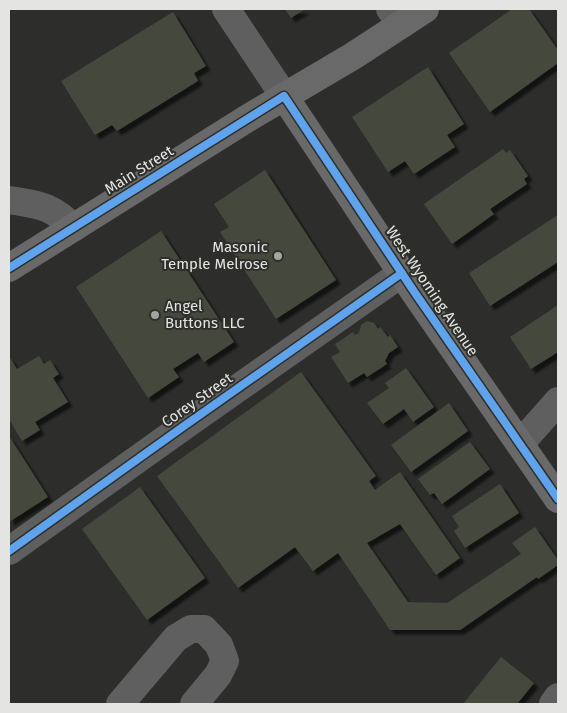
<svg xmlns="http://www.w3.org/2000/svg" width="567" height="713" font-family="'Fira Sans',sans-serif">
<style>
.building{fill:#444a3c;filter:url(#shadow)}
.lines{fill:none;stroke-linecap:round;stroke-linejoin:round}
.minor{stroke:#5f5f60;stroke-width:28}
.major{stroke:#69696a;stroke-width:28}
.cycleway-casing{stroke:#2e2f2b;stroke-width:11}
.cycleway{stroke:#60a3ed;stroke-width:8}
.poi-dot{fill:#a4a5a2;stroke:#2e2f2b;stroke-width:2}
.labels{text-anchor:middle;stroke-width:4;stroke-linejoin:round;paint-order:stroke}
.street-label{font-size:15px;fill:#e4e5e2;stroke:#2e2f2b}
.poi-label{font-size:15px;fill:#e4e5e2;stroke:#2e2f2b;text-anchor:end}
</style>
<defs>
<filter id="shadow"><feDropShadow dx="4.5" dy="4.5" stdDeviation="1" flood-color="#0009"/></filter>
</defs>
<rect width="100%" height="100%" fill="#2d2e2c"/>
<path class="building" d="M 285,9 L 305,9 L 291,18 Z
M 512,9 L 529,9 L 558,50 L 558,63 L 490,112 L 449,53 Z
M 173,12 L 206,66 L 194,73 L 198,81 L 117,131 L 112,125 L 95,135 L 61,81 Z
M 428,67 L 464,124 L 447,135 L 455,147 L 414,174 L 405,161 L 388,172 L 352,117 Z
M 503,149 L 506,153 L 510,150 L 528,176 L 524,179 L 527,184 L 490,209 L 494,214 L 452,244 L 424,204 Z
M 265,170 L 336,280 L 276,319 L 220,232 L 229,227 L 214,204 Z
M 558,215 L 558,262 L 490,306 L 469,273 Z
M 161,231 L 234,342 L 204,362 L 198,353 L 173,369 L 179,377 L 148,398 L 76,287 Z
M 558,305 L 558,352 L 531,369 L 510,337 Z
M 367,321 L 374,323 L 378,329 L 380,327 L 388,337 L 390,335 L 398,347 L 389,353 L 385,361 L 387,364 L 367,377 L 364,373 L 348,383 L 331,357 L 340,352 L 335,344 L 353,332 L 355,335 L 359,333 L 361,325 Z
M 9,356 L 17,369 L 39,356 L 44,364 L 50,360 L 59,374 L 53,378 L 68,402 L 35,422 L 40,430 L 22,441 L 9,419 Z
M 406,368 L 434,407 L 413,422 L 404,409 L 383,424 L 367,403 L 389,388 L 385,383 Z
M 301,372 L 376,476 L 369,481 L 375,490 L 400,472 L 460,558 L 436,575 L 400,524 L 367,543 L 408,602 L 447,603 L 521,554 L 512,543 L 535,527 L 558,560 L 558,565 L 538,579 L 537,577 L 460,630 L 390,630 L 338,553 L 313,571 L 295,547 L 238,588 L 157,476 Z
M 449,403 L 468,431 L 411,472 L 391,445 Z
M 9,436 L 48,497 L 9,522 Z
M 470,442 L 490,469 L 442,504 L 434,493 L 430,495 L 418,479 Z
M 500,484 L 519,513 L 465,548 L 454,531 L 459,527 L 452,516 Z
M 140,487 L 205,578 L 147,620 L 82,529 Z
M 501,657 L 534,683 L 517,704 L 463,704 Z"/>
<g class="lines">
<path class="minor" d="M 226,9 L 284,96
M 390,9 L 402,24
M 9,200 C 38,205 52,205 73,228
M 520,444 L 558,401
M 9,551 L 184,426 L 402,273
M 120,704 L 176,638 L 191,629 L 204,629 L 219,645 L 225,661 L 218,675 L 194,704
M 553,704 L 558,697"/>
<path class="major" d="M 284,96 L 415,293 L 558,499
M 9,268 L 248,118 L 353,56 L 425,9"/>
<defs>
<path id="cycleway" d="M 9,268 L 284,96 L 415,293 L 558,499
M 9,551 L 184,426 L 402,273"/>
</defs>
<use href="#cycleway" class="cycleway-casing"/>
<use href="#cycleway" class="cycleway"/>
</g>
<g class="poi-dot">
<circle cx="278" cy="256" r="5"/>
<circle cx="155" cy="315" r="5"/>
</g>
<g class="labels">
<g class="street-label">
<text transform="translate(139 170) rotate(-32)" y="5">Main Street</text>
<text transform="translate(432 291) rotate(56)" y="5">West Wyoming Avenue</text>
<text transform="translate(197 400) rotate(-35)" y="5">Corey Street</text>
</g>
<g class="poi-label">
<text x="268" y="252">Masonic<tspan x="268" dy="17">Temple Melrose</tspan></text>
<text x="165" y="311" text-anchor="start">Angel<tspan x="165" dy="17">Buttons LLC</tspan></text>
</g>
</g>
<rect width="567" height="713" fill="none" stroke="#e4e5e2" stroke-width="20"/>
</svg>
